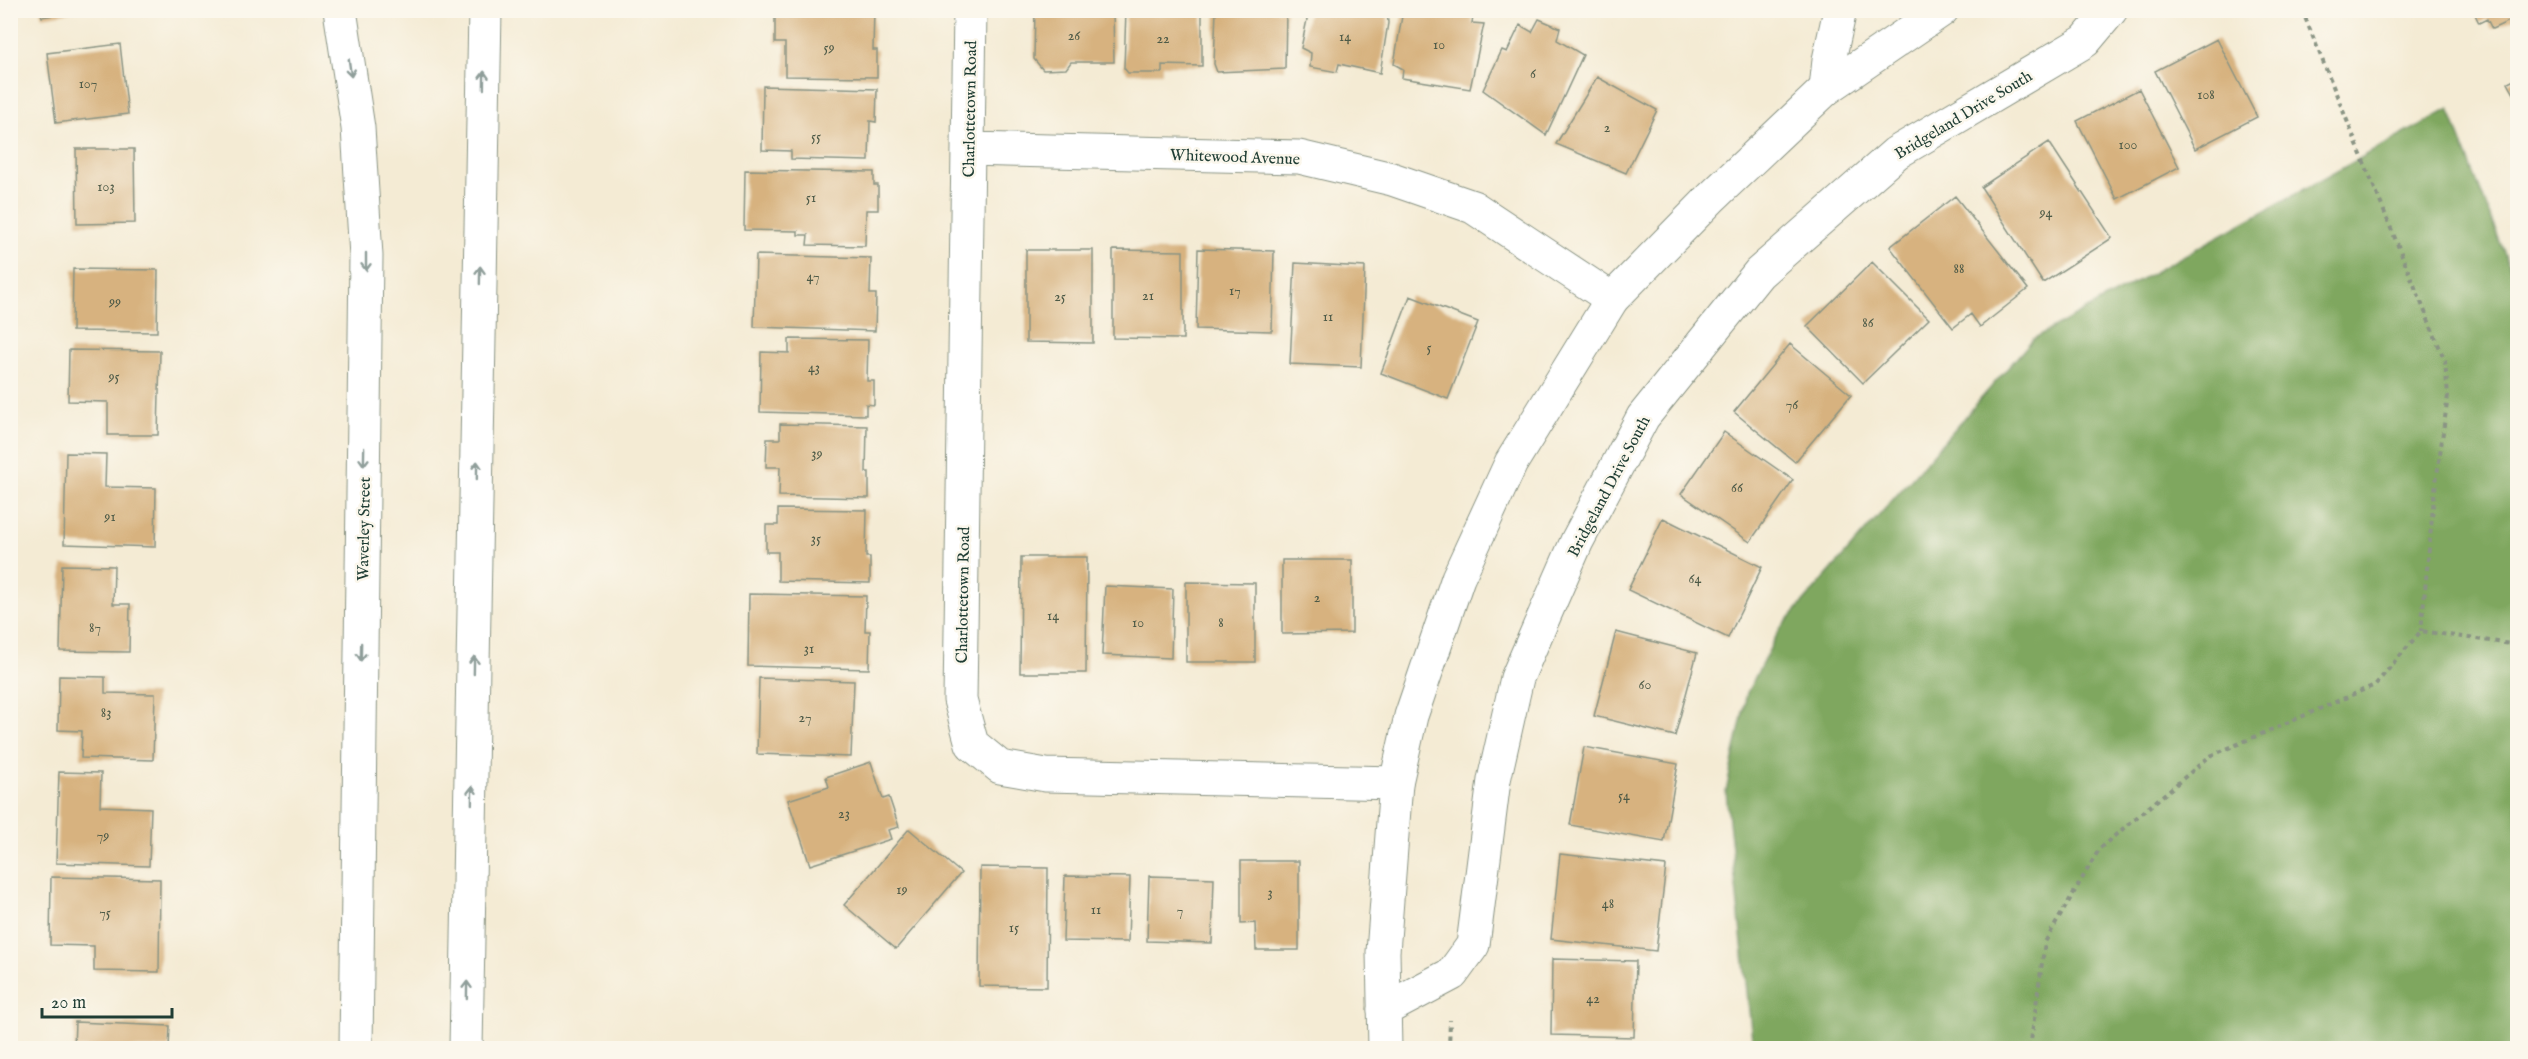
<svg xmlns="http://www.w3.org/2000/svg" width="2528" height="1059" font-family="'IM FELL English',serif">
<style>
.forest{fill:#7fa75e;stroke:#4f7249;stroke-width:1.5}
.building{fill:#d7b27f}
.lines{fill:none;stroke-linecap:round;stroke-linejoin:round}
.minor-casing{stroke:#8a9484;stroke-width:35}
.tertiary-casing{stroke:#8a9484;stroke-width:35}
.secondary-casing{stroke:#8a9484;stroke-width:35}
.path{stroke:#8a9484;stroke-width:4;stroke-dasharray:4.5 4.5;stroke-linecap:butt}
.minor{stroke:#fff;stroke-width:33}
.tertiary{stroke:#fff;stroke-width:33}
.secondary{stroke:#fff;stroke-width:33}
.oneway{stroke:#8f9e9a}
.labels{text-anchor:middle;stroke-width:5;stroke-linejoin:round;paint-order:stroke}
.number-label{font-size:14px;fill:#4d5a47}
.street-label{font-size:16px;fill:#1f3d34;stroke:#fbf7ec}
</style>
<rect width="100%" height="100%" fill="#fbf7ec"/>
<filter id="ink" filterUnits="userSpaceOnUse"><feTurbulence type="fractalNoise" baseFrequency=".0167" numOctaves="2"/><feDisplacementMap in="SourceGraphic" scale="12" xChannelSelector="R" yChannelSelector="G"/><feConvolveMatrix kernelMatrix="1 2 1 2 8 2 1 2 1" color-interpolation-filters="sRGB"/></filter>
<filter id="wash" filterUnits="userSpaceOnUse"><feTurbulence type="fractalNoise" baseFrequency=".008" numOctaves="4" result="noise"/><feDisplacementMap in="SourceGraphic" scale="24" xChannelSelector="R" yChannelSelector="G"/><feGaussianBlur stdDeviation="1.35" result="paint"/><feColorMatrix in="noise" values="0 0 0 0 0 0 0 0 0 0 0 0 0 0 0 0 0 1.4 0 .05"/><feComposite in="paint" operator="in"/></filter>
<g filter="url(#wash)">
<rect width="100%" height="100%" fill="#f4ebd4"/>
<path class="forest" d="M 2449,109 L 2517,286 L 2517,1048 L 1753,1048 L 1726,792 L 1747,693 L 1780,629 L 2033,339 Z"/>
<g id="blocks">
<path class="building" d="M 40,10 L 71,10 L 71,12 L 42,17 Z
M 789,10 L 874,10 L 873,50 L 877,50 L 877,77 L 785,76 L 785,43 L 775,43 L 775,17 L 789,17 Z
M 1035,10 L 1113,10 L 1114,62 L 1071,62 L 1066,69 L 1043,70 L 1034,59 Z
M 1126,10 L 1202,10 L 1202,66 L 1162,65 L 1162,73 L 1128,73 L 1124,68 Z
M 1216,10 L 1286,10 L 1285,69 L 1217,72 L 1214,64 Z
M 1309,10 L 1387,10 L 1388,23 L 1380,73 L 1339,64 L 1337,72 L 1310,67 L 1311,53 L 1301,48 Z
M 1403,10 L 1474,10 L 1472,23 L 1484,24 L 1470,89 L 1402,78 L 1403,69 L 1394,64 Z
M 2473,10 L 2518,10 L 2518,17 L 2492,29 L 2487,19 L 2479,23 Z
M 1539,19 L 1560,28 L 1557,40 L 1583,55 L 1546,135 L 1483,90 L 1502,50 L 1507,52 L 1520,25 L 1532,32 Z
M 2217,39 L 2257,117 L 2195,149 L 2155,71 Z
M 120,44 L 128,114 L 56,123 L 47,53 Z
M 1597,77 L 1657,110 L 1626,173 L 1556,144 Z
M 2518,78 L 2518,101 L 2508,83 Z
M 763,86 L 877,89 L 876,122 L 870,121 L 869,161 L 791,159 L 791,151 L 762,150 Z
M 2139,89 L 2179,167 L 2117,199 L 2077,121 Z
M 2049,142 L 2112,238 L 2043,283 L 1981,187 Z
M 76,149 L 134,149 L 135,223 L 77,224 Z
M 745,170 L 874,172 L 874,185 L 878,185 L 878,210 L 866,210 L 865,246 L 807,245 L 808,235 L 798,235 L 798,231 L 744,230 Z
M 1955,196 L 2028,289 L 1980,327 L 1971,314 L 1953,328 L 1890,247 Z
M 1198,249 L 1274,251 L 1272,331 L 1196,329 Z
M 1026,250 L 1093,250 L 1093,343 L 1026,342 Z
M 1113,250 L 1183,251 L 1183,339 L 1113,338 Z
M 756,255 L 871,258 L 870,294 L 876,294 L 875,331 L 754,327 Z
M 1872,262 L 1929,319 L 1863,383 L 1807,326 Z
M 1295,263 L 1365,267 L 1361,367 L 1290,364 Z
M 73,269 L 158,270 L 157,332 L 72,331 Z
M 1410,296 L 1478,322 L 1448,399 L 1381,373 Z
M 789,339 L 868,340 L 867,381 L 874,381 L 874,405 L 866,404 L 866,415 L 760,412 L 761,352 L 789,353 Z
M 1790,344 L 1851,395 L 1795,462 L 1734,412 Z
M 69,350 L 160,351 L 158,435 L 108,435 L 108,402 L 68,401 Z
M 780,424 L 867,426 L 866,472 L 869,472 L 869,498 L 779,496 L 780,467 L 766,467 L 767,439 L 780,439 Z
M 1724,432 L 1793,480 L 1750,542 L 1681,494 Z
M 66,453 L 106,454 L 105,487 L 156,488 L 155,547 L 64,544 Z
M 778,509 L 867,510 L 866,557 L 870,557 L 870,583 L 778,581 L 778,552 L 766,552 L 766,525 L 778,525 Z
M 1663,518 L 1762,567 L 1728,638 L 1628,590 Z
M 1021,557 L 1087,557 L 1086,673 L 1020,673 Z
M 1282,560 L 1352,560 L 1352,633 L 1282,634 Z
M 62,565 L 114,566 L 113,604 L 130,604 L 129,652 L 60,651 Z
M 1186,582 L 1255,583 L 1255,662 L 1186,662 Z
M 1105,586 L 1173,589 L 1171,658 L 1102,655 Z
M 749,594 L 866,596 L 865,631 L 870,631 L 869,669 L 748,666 Z
M 1616,632 L 1697,653 L 1675,736 L 1594,716 Z
M 59,676 L 105,677 L 105,693 L 155,694 L 153,760 L 81,758 L 82,731 L 58,730 Z
M 759,678 L 854,681 L 851,757 L 757,754 Z
M 1584,747 L 1678,764 L 1664,842 L 1570,825 Z
M 871,762 L 883,799 L 889,797 L 899,827 L 888,830 L 891,839 L 810,865 L 788,800 L 829,787 L 826,777 Z
M 59,772 L 101,773 L 100,806 L 151,808 L 149,866 L 56,863 Z
M 909,829 L 961,873 L 896,949 L 844,905 Z
M 1560,854 L 1666,866 L 1656,951 L 1551,939 Z
M 1241,861 L 1299,861 L 1299,950 L 1256,950 L 1255,923 L 1241,924 Z
M 980,867 L 1048,868 L 1047,987 L 979,986 Z
M 1065,876 L 1130,877 L 1128,942 L 1063,941 Z
M 1149,876 L 1214,878 L 1212,943 L 1147,941 Z
M 51,877 L 160,879 L 159,972 L 94,971 L 94,946 L 50,945 Z
M 1552,959 L 1636,961 L 1634,1037 L 1551,1035 Z
M 75,1022 L 170,1026 L 169,1048 L 74,1048 Z"/>
</g>
</g>
<g filter="url(#ink)">
<use href="#blocks" fill-opacity="0" stroke="#8a9484" stroke-width="1.5"/>
<g class="lines">
<defs>
<path id="minor" d="M 970,10 L 960,700 L 972,744 L 1000,767 L 1046,775 L 1396,783
M 1826,89 L 1829,60 L 1840,10
M 968,149 L 1299,157 L 1392,179 L 1473,207 L 1612,299
M 1384,1010 L 1452,974 L 1473,945 L 1494,780 L 1517,678 L 1577,541 L 1643,417 L 1759,273 L 1896,153 L 2085,41 L 2111,10"/>
<path id="tertiary" d="M 1385,1048 L 1383,952 L 1396,783 L 1411,716 L 1458,578 L 1511,463 L 1612,299 L 1712,197 L 1826,89 L 1942,10"/>
<path id="secondary" d="M 340,10 L 358,128 L 366,256 L 356,1048
M 466,1048 L 485,10"/>
</defs>
<use href="#minor" class="minor-casing"/>
<use href="#tertiary" class="tertiary-casing"/>
<use href="#secondary" class="secondary-casing"/>
<path class="path" d="M 2302,10 L 2445,361 L 2448,396 L 2434,497 L 2421,631
M 1449,1048 L 1450,1020
M 2030,1048 L 2045,942 L 2100,848 L 2210,756 L 2375,685 L 2421,631 L 2518,645"/>
<use href="#minor" class="minor"/>
<use href="#tertiary" class="tertiary"/>
<use href="#secondary" class="secondary"/>
</g>
<defs><path id="oneway-shaft" d="M-6 0H5M1.5-3L5.5 0L1.5 3" fill="none" stroke-width="1.6" stroke-linecap="round" stroke-linejoin="round" transform="scale(1.5)"/></defs>
<g class="oneway">
<use href="#oneway-shaft" transform="translate(350 68) rotate(82)"/>
<use href="#oneway-shaft" transform="translate(484 80) rotate(-89)"/>
<use href="#oneway-shaft" transform="translate(366 262) rotate(90)"/>
<use href="#oneway-shaft" transform="translate(480 275) rotate(-89)"/>
<use href="#oneway-shaft" transform="translate(364 457) rotate(91)"/>
<use href="#oneway-shaft" transform="translate(477 470) rotate(-89)"/>
<use href="#oneway-shaft" transform="translate(361 652) rotate(91)"/>
<use href="#oneway-shaft" transform="translate(474 665) rotate(-89)"/>
<use href="#oneway-shaft" transform="translate(472 795) rotate(-89)"/>
<use href="#oneway-shaft" transform="translate(467 990) rotate(-89)"/>
</g>
</g>
<g class="labels">
<g class="number-label">
<text x="1074" y="40">26</text>
<text x="1345" y="41">14</text>
<text x="1163" y="43">22</text>
<text x="1439" y="49">10</text>
<text x="829" y="52">59</text>
<text x="1533" y="78">6</text>
<text x="88" y="88">107</text>
<text x="2206" y="99">108</text>
<text x="1607" y="132">2</text>
<text x="816" y="141">55</text>
<text x="2128" y="149">100</text>
<text x="106" y="191">103</text>
<text x="811" y="202">51</text>
<text x="2046" y="217">94</text>
<text x="1959" y="273">88</text>
<text x="813" y="281">47</text>
<text x="1235" y="295">17</text>
<text x="1148" y="300">21</text>
<text x="1060" y="301">25</text>
<text x="115" y="306">99</text>
<text x="1328" y="321">11</text>
<text x="1868" y="327">86</text>
<text x="1429" y="352">5</text>
<text x="814" y="372">43</text>
<text x="114" y="381">95</text>
<text x="1792" y="409">76</text>
<text x="817" y="458">39</text>
<text x="1737" y="492">66</text>
<text x="110" y="521">91</text>
<text x="816" y="543">35</text>
<text x="1695" y="583">64</text>
<text x="1317" y="602">2</text>
<text x="1053" y="620">14</text>
<text x="1138" y="627">10</text>
<text x="1221" y="627">8</text>
<text x="95" y="632">87</text>
<text x="809" y="653">31</text>
<text x="1645" y="689">60</text>
<text x="106" y="717">83</text>
<text x="805" y="722">27</text>
<text x="1624" y="800">54</text>
<text x="844" y="818">23</text>
<text x="103" y="840">79</text>
<text x="902" y="894">19</text>
<text x="1270" y="897">3</text>
<text x="1608" y="908">48</text>
<text x="1096" y="914">11</text>
<text x="1180" y="915">7</text>
<text x="105" y="917">75</text>
<text x="1014" y="932">15</text>
<text x="1593" y="1003">42</text>
</g>
<g class="street-label">
<text transform="translate(969 109) rotate(-89)" y="6">Charlottetown Road</text>
<text transform="translate(1963 114) rotate(-31)" y="6">Bridgeland Drive South</text>
<text transform="translate(1235 156) rotate(2)" y="6">Whitewood Avenue</text>
<text transform="translate(1608 486) rotate(-62)" y="6">Bridgeland Drive South</text>
<text transform="translate(363 529) rotate(-89)" y="6">Waverley Street</text>
<text transform="translate(962 595) rotate(-89)" y="6">Charlottetown Road</text>
</g>
</g>
<rect width="2528" height="1059" fill="none" stroke="#fbf7ec" stroke-width="36"/>
<path d="M42 1008v9h130v-9" fill="none" stroke="#1f3d34" stroke-width="3"/>
<text x="51" y="1008" font-size="18" fill="#1f3d34" stroke="#fbf7ec" stroke-width="4.5" paint-order="stroke">20 m</text>
</svg>
